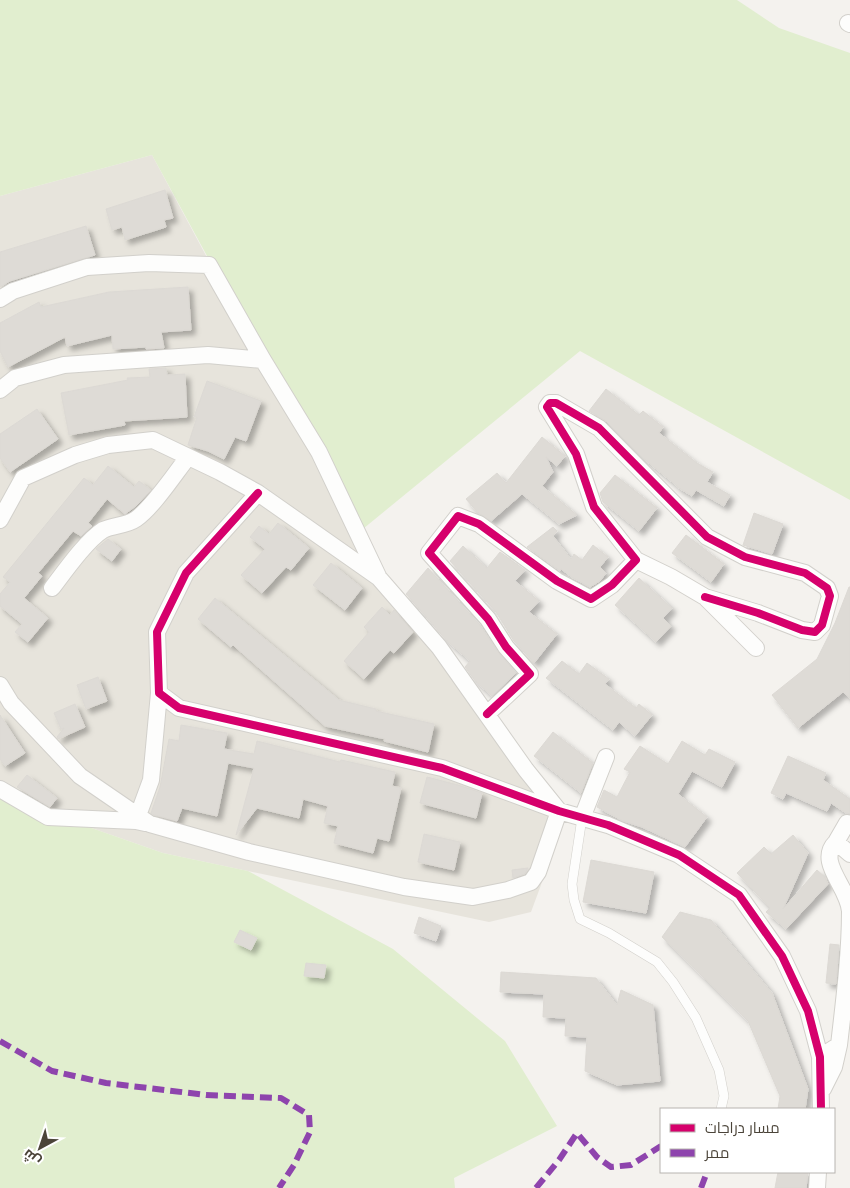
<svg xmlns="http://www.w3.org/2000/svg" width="850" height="1188" font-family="'Space Grotesk',Cairo,sans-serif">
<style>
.residential{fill:#e7e4dc}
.green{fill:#e1eecf}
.building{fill:#dedbd6;stroke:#dcd9d4;filter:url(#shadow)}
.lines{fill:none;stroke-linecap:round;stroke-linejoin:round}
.service-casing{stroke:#d2d0cb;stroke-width:10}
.minor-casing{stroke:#d2d0cb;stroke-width:18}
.service{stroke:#fdfdfc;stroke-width:9}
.minor{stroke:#fdfdfc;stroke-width:16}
.quiet{stroke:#8e44ad;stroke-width:6;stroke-dasharray:12 6;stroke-linecap:butt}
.cycleway-casing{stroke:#fff;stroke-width:11}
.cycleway{stroke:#d6006c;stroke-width:8}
</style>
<defs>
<filter id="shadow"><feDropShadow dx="4.5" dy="4.5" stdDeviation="2.5" flood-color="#0004"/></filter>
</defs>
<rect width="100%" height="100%" fill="#f4f2ee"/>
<path class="residential" d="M 152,155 L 379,578 L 559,811 L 541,885 L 531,912 L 489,922 L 163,853 L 0,796 L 0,196 Z"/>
<path class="green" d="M 0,0 L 737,0 L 779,28 L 850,53 L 850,500 L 580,351 L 358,533 L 152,155 L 0,196 Z
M 0,796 L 163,853 L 248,871 L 393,949 L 505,1041 L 557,1126 L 454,1178 L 455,1188 L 0,1188 Z"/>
<path class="building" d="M 165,190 L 173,218 L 164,220 L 166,227 L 125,240 L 122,227 L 112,230 L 106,209 Z
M 86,226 L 95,255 L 10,281 L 0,287 L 0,252 Z
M 188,287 L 191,330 L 161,332 L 164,348 L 146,349 L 146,347 L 113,349 L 112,335 L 67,346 L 65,337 L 8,367 L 0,351 L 0,323 L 39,302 L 41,307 L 109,292 Z
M 166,368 L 167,375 L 185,374 L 187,417 L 124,421 L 125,425 L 69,435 L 61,393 L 128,380 L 127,378 L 150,377 L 149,369 Z
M 207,381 L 261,401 L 246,441 L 235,437 L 224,459 L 208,451 L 188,445 L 197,417 L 194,417 Z
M 606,389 L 639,415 L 643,411 L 663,427 L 659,433 L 697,463 L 713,472 L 707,482 L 730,495 L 724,506 L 696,490 L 692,496 L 677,487 L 677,486 L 644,459 L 606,421 L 589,411 Z
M 37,409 L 58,439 L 10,472 L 0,458 L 0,434 Z
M 542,437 L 565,456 L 557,466 L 546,457 L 553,472 L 542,486 L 577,515 L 559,524 L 522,494 L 491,521 L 478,513 L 466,499 L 497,473 L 506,483 Z
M 108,466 L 134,487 L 139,481 L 151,490 L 136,506 L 125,514 L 107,499 L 88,523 L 92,526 L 81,536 L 73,531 L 38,573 L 42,576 L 24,598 L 48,618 L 28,642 L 15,632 L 22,624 L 0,606 L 0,594 L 10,582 L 3,577 L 84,478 L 93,485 Z
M 615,475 L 657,508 L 639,531 L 603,502 L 600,493 Z
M 754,513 L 783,524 L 772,554 L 743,545 Z
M 278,523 L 309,548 L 291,570 L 286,567 L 262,593 L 241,575 L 265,549 L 250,537 L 259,526 L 269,534 Z
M 553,527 L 557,531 L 553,536 L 571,559 L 574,554 L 582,560 L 593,545 L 608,557 L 600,567 L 606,573 L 600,581 L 590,587 L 573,578 L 561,569 L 560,571 L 527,547 Z
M 686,535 L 724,564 L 711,582 L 672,553 Z
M 108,539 L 121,549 L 112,561 L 96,549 Z
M 463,546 L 487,568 L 500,552 L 525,570 L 515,581 L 539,601 L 529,612 L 557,634 L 534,663 L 514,641 L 496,612 L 450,561 Z
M 331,563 L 362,588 L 345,610 L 313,585 Z
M 428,568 L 480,625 L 498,652 L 516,673 L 492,696 L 476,682 L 465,667 L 470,661 L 447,641 L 406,594 Z
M 639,578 L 672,608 L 663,618 L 671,626 L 656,642 L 615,605 Z
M 849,587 L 850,587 L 850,698 L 843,692 L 798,728 L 772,695 L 817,659 L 835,623 Z
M 215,598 L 339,700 L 376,709 L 376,711 L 434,724 L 428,752 L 384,741 L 385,739 L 325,726 L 233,645 L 231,647 L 198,619 Z
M 382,607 L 390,615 L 394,610 L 413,632 L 394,653 L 390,650 L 364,679 L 344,661 L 369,632 L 364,627 Z
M 562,661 L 579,674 L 587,663 L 609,679 L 605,684 L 636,708 L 639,704 L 652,715 L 635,736 L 619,722 L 613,730 L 546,678 Z
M 98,677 L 107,701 L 86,709 L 77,685 Z
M 75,704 L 85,727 L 58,739 L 57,737 L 64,728 L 61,729 L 54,713 Z
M 0,715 L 25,753 L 5,766 L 0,759 Z
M 181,725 L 227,733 L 224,749 L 254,754 L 257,741 L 340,762 L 341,760 L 395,772 L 392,786 L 401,788 L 389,841 L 377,838 L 373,853 L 334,843 L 338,826 L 324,823 L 328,806 L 303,799 L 299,818 L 257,808 L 236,835 L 254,768 L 228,763 L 217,816 L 182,808 L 177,821 L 154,815 L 151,813 L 160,787 L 169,739 L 179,741 Z
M 553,732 L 593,763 L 581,793 L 534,756 Z
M 682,741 L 705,755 L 709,749 L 735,762 L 722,787 L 692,771 L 678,794 L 707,817 L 685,847 L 642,827 L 623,821 L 597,807 L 604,790 L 617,797 L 630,772 L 624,769 L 640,746 L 668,764 Z
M 788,756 L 826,773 L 823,780 L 850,799 L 850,814 L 846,813 L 831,803 L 827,811 L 786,793 L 783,799 L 771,793 Z
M 27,775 L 57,798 L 50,807 L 17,787 Z
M 427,777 L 458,785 L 482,793 L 476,818 L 420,803 Z
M 424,834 L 460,842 L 454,870 L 418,862 Z
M 793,835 L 808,853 L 783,909 L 817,870 L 825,877 L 828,884 L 786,929 L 766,912 L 770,908 L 737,873 L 764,847 L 771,854 Z
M 591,860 L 654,872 L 646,913 L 583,902 Z
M 528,868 L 525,874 L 513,878 L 512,870 Z
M 680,912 L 711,920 L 772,993 L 808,1089 L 805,1109 L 778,1109 L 780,1096 L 748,1021 L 662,937 Z
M 419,917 L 441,926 L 436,941 L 414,933 Z
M 240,930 L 257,938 L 251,950 L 234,942 Z
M 830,944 L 839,945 L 836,984 L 826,983 Z
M 306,963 L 326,965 L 324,978 L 304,976 Z
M 501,972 L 596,978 L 617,1005 L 621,990 L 653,1005 L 660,1081 L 617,1085 L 585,1071 L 587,1037 L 565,1036 L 566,1018 L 543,1017 L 544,994 L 500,992 Z
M 778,1172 L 808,1172 L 806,1188 L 775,1188 Z"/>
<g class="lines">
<defs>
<path id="service" d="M 582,818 L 572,884 L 574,900 L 580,919 L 609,933 L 657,962 L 673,982 L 696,1018 L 719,1070 L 724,1096 L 721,1109"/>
<path id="minor" d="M 848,23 L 850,24
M 0,299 L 13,291 L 87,267 L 149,263 L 209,265 L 263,360 L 319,452 L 378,576
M 0,390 L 15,378 L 64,365 L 208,355 L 263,360
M 258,493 L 186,573 L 157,632 L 159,693 L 179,708 L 442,768 L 559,811 L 608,825 L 679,855 L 739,895 L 782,956 L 808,1011 L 820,1057 L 821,1109
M 0,520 L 23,478 L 75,455 L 108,445 L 153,440 L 220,472 L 258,493 L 379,578 L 439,647 L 526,770 L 559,811
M 636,560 L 671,577 L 705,597 L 756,648
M 52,588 C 65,571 86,541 103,530 C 113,525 126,526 136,519 C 153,507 174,475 188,457
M 0,685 L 11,703 L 80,776 L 150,824 L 249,852 L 404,887 L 473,897 L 508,890 L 531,882 L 538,872 L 559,811
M 487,714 L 530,674 L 506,647 L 488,619 L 429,553 L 458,516 L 479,524 L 557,581 L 591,599 L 612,585 L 636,560 L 594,507 L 576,454 L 547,407 L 550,403 L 556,403 L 599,428 L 707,537 L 745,557 L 805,573 L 827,588 L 830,596 L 822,625 L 815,632 L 802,630 L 758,613 L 705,597
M 0,789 L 48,817 L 136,821 L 145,823
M 582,818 L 606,757
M 136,821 L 151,780 L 159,693
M 836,842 L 847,823
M 820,1057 L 839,1045 C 844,1002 850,954 850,911 C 848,886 816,862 836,842 L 850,854
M 823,1089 L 834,1067 L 839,1045
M 817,1188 L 818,1172"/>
</defs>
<use href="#service" class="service-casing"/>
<use href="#minor" class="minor-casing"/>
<use href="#service" class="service"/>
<use href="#minor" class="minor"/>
<path class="quiet" d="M 0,1041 L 52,1071 L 106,1083 L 206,1095 L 281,1098 L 309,1115 L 310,1132 L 294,1165 L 279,1188
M 536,1188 L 559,1160 L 577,1133 L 597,1157 L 611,1167 L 631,1165 L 661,1146
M 701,1188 L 707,1172"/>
<defs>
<path id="cycleway" d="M 258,493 L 186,573 L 157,632 L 159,693 L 179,708 L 442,768 L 559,811 L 608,825 L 679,855 L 739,895 L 782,956 L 808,1011 L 820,1057 L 821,1109
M 487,714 L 530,674 L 506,647 L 488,619 L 429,553 L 458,516 L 479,524 L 557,581 L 591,599 L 612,585 L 636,560 L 594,507 L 576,454 L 547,407 L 550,403 L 556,403 L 599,428 L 707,537 L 745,557 L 805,573 L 827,588 L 830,596 L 822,625 L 815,632 L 802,630 L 758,613 L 705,597"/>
</defs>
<use href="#cycleway" class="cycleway-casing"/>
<use href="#cycleway" class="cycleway"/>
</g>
<rect x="660" y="1108" width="175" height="65" fill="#ffffff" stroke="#b7b4b0"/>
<rect x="670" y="1124" width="25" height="8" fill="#d6006c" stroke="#b7b4b0"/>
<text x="705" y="1133" font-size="15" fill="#4b4439">مسار دراجات</text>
<rect x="670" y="1149" width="25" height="8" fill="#8e44ad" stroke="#b7b4b0"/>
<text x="705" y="1158" font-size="15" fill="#4b4439">ممر</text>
<g transform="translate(40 1148) rotate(220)" stroke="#ffffff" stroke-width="4" paint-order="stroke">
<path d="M0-4L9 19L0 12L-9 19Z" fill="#4b4439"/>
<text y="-8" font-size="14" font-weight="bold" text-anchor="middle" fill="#4b4439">ش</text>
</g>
</svg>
